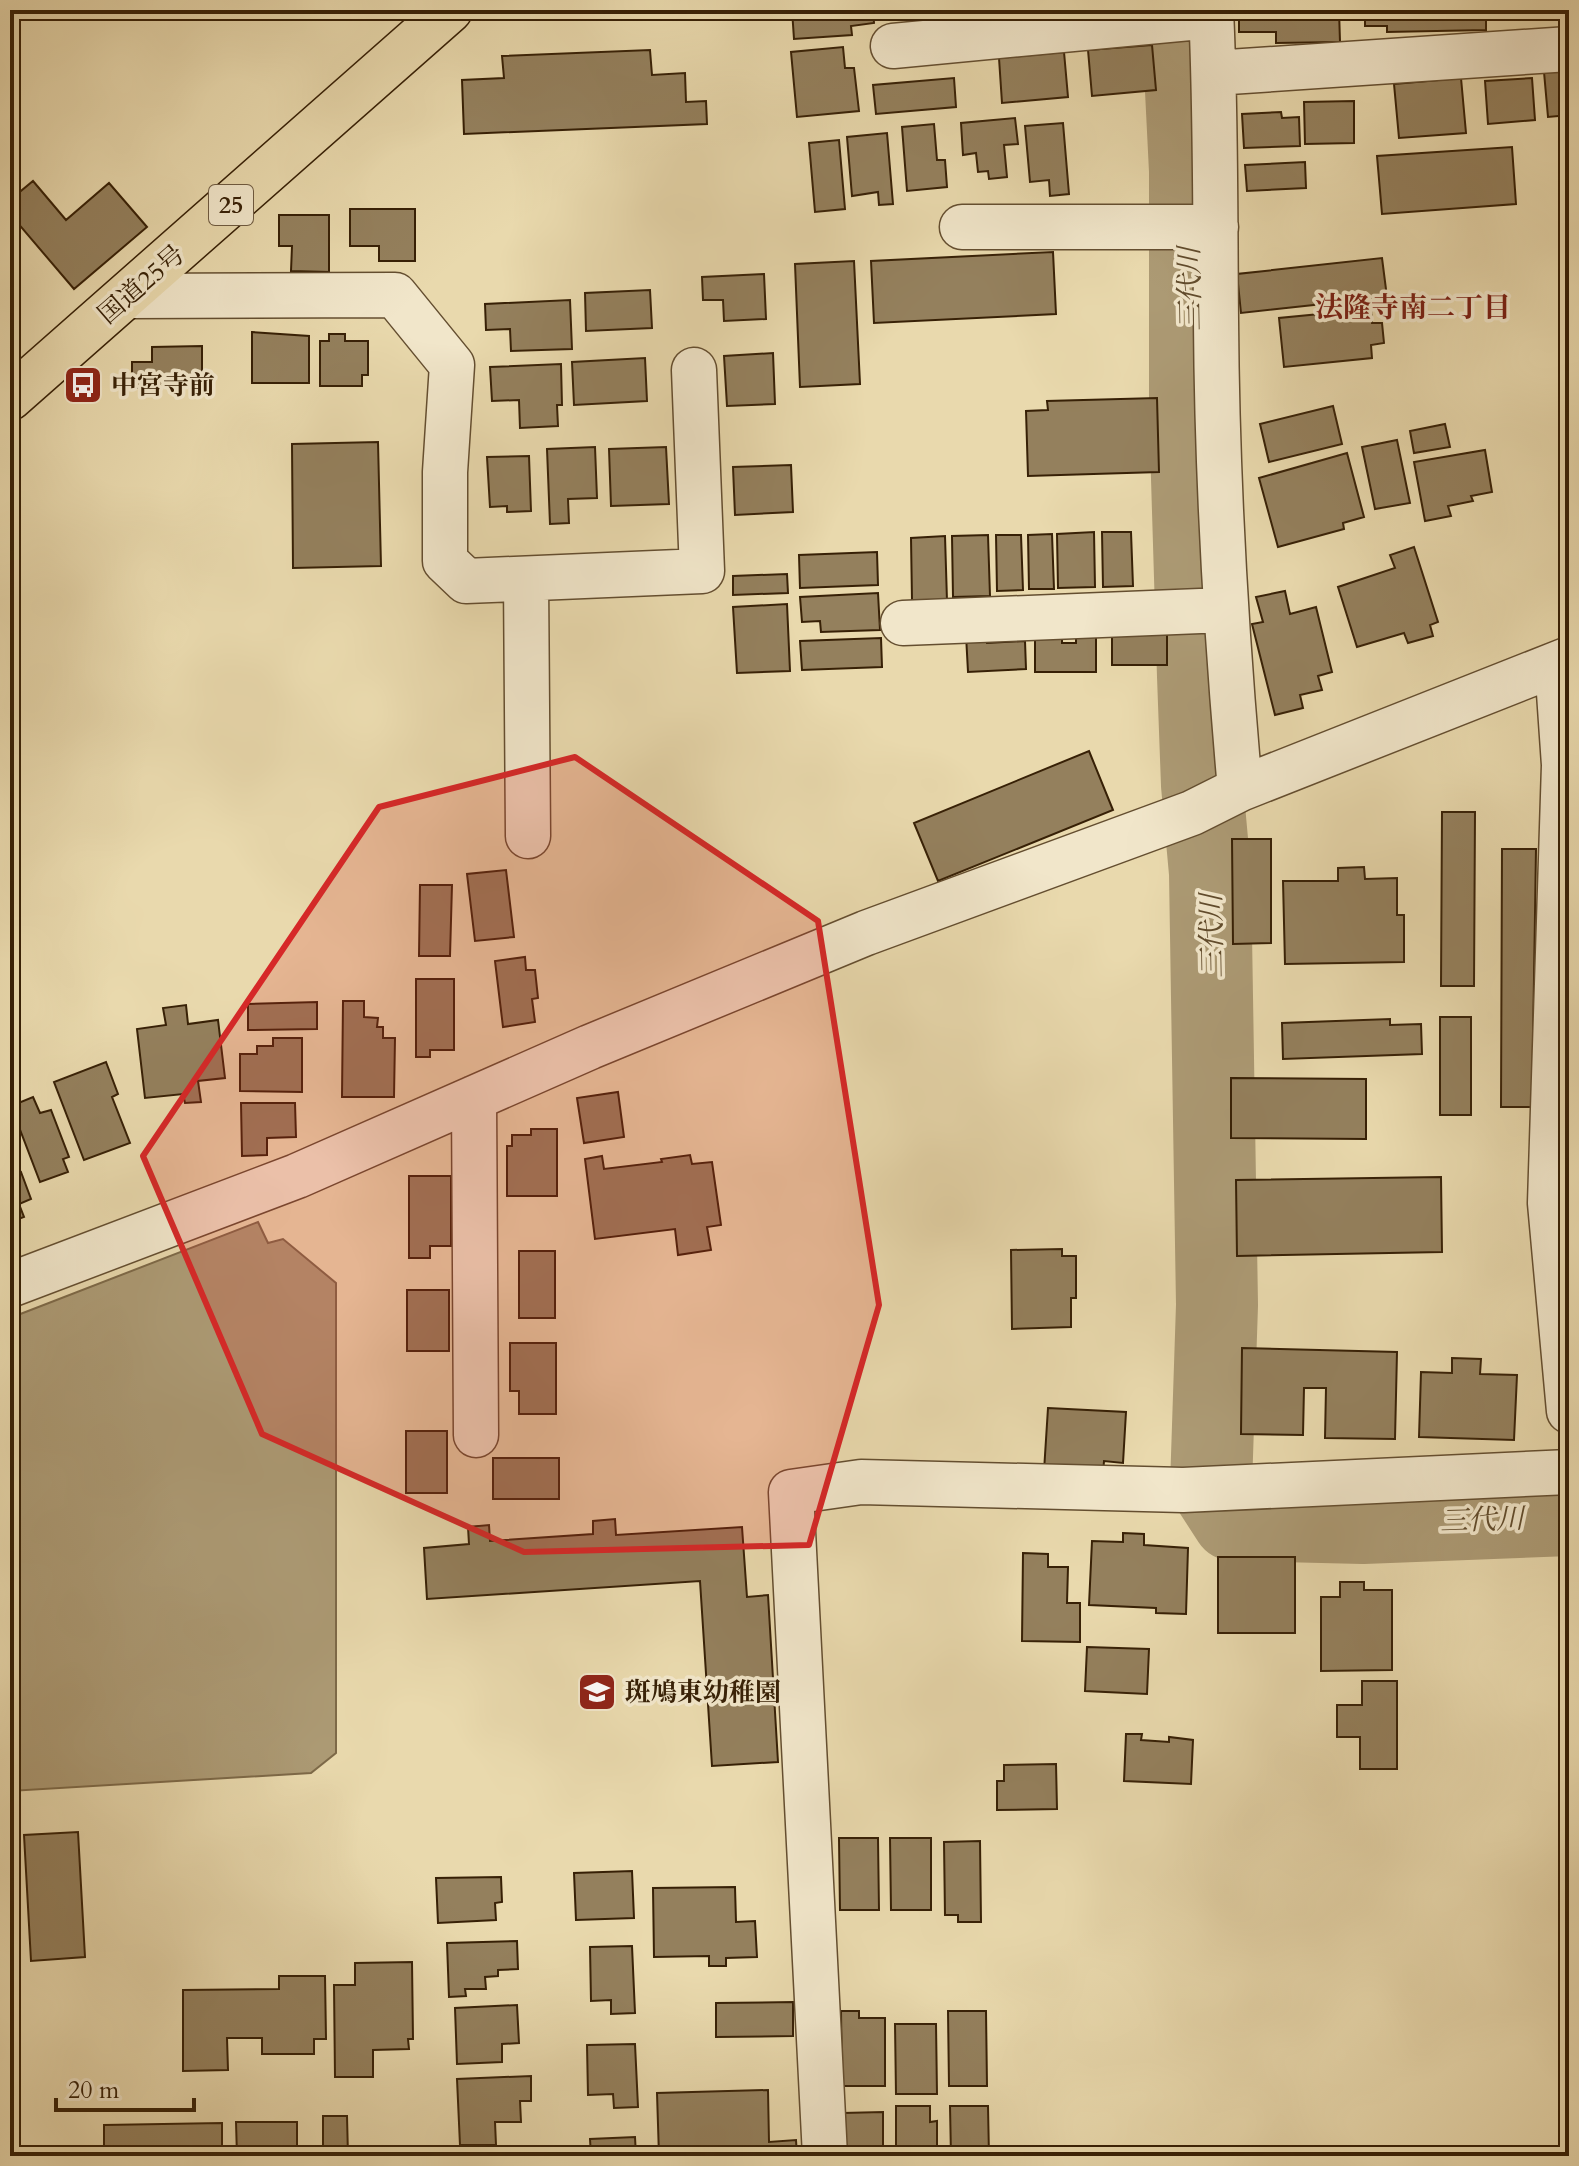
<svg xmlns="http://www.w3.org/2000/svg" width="1579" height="2166" font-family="Cardo,'Noto Serif JP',serif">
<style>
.water{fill:#ac9a74;stroke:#7d6948;stroke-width:2}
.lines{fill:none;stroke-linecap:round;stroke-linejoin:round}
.river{stroke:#ac9a74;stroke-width:82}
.building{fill:#94805d;stroke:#372006;stroke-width:2}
.minor-casing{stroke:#644e30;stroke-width:47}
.highway-casing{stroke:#372006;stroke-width:47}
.minor{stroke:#f1e6ca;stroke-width:44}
.highway{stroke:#e9d9ad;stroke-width:44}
.marked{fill:#d62828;fill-opacity:0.2;stroke:#d62828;stroke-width:6;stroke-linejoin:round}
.labels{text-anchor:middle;stroke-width:7;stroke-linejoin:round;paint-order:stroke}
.shield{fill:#f1e6ca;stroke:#6f5b41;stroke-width:2}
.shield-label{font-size:24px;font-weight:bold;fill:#372006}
.street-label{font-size:26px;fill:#372006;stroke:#f1e6ca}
.poi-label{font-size:26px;font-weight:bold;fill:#372006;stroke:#f1e6ca;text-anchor:start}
.water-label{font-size:28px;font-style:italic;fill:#604b2c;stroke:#f1e6ca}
.neighbourhood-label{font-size:28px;font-weight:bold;fill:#7a1f14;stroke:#f1e6ca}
</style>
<rect width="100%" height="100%" fill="#e9d9ad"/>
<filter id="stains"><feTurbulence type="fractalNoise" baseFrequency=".0025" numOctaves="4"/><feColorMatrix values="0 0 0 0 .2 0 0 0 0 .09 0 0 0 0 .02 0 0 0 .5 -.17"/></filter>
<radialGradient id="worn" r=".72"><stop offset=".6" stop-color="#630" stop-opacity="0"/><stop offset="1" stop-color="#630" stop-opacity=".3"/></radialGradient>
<path class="water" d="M 258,1222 L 268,1243 L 283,1239 L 336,1283 L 336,1753 L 311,1773 L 10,1791 L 10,1318 Z"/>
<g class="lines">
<path class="river" d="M 1182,10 L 1190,171 L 1190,412 L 1198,676 L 1202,785 L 1210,873 L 1217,1305 L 1211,1486 L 1233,1520 L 1363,1523 L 1569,1515"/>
</g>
<path class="building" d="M 792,10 L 881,10 L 873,10 L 874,23 L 851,26 L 852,35 L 794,39 Z
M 937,10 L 1010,10 L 1011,13 L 938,19 Z
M 1239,10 L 1339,10 L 1340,42 L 1276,43 L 1276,32 L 1239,32 Z
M 1365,10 L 1486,10 L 1486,30 L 1387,32 L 1387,26 L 1365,26 Z
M 1152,45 L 1156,90 L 1092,96 L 1088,50 Z
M 843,47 L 845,68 L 854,68 L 859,111 L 797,117 L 791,52 Z
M 650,50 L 652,75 L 685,73 L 686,102 L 706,101 L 707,124 L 464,134 L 462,80 L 504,78 L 502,56 Z
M 1064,52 L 1068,97 L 1002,103 L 999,58 Z
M 1569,71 L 1569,115 L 1548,117 L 1544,72 Z
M 954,78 L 956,107 L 876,114 L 873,85 Z
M 1461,78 L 1466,133 L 1399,138 L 1394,84 Z
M 1532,78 L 1535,120 L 1488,124 L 1485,81 Z
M 1354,101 L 1354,143 L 1305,144 L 1304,102 Z
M 1281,112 L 1282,118 L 1299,117 L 1300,146 L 1244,148 L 1242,114 Z
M 1015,118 L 1018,144 L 1004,145 L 1007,177 L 989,179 L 988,171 L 978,172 L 976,153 L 963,155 L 961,123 Z
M 1063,123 L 1069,194 L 1050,196 L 1049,180 L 1030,182 L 1025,126 Z
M 934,124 L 937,160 L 945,160 L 947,187 L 907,191 L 902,127 Z
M 887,133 L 893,204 L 879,205 L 878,192 L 852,196 L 847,137 Z
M 839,140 L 845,209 L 815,212 L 809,143 Z
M 1512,147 L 1516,204 L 1382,214 L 1377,156 Z
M 1305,162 L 1306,188 L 1247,191 L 1245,165 Z
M 33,181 L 66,220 L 109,183 L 147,227 L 74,289 L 10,214 L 10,200 Z
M 350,209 L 415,209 L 415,261 L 379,261 L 379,246 L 350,246 Z
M 279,215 L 329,215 L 329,272 L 291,271 L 292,246 L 279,246 Z
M 1053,252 L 1056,314 L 874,323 L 871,261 Z
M 1382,258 L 1387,297 L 1241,313 L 1237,274 Z
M 854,261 L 860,384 L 800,387 L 795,264 Z
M 764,274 L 766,319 L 724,321 L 723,300 L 703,300 L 702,277 Z
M 650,290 L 652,328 L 586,331 L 585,293 Z
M 570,300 L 572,349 L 511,351 L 510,329 L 486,330 L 485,304 Z
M 1371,309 L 1372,323 L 1382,323 L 1384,343 L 1371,345 L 1372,358 L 1284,367 L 1279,318 Z
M 252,332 L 309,336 L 309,383 L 252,383 Z
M 329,334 L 345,334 L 345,341 L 368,341 L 368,375 L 362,375 L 362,386 L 320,386 L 320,341 L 329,341 Z
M 202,346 L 202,388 L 132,388 L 132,362 L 152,362 L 152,347 Z
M 773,353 L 775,404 L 727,406 L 724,356 Z
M 645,358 L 647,401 L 574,405 L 572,362 Z
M 561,364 L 562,405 L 557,405 L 558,426 L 520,428 L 519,400 L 492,401 L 490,367 Z
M 1157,398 L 1159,472 L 1028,476 L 1026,411 L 1048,410 L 1047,401 Z
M 1333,406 L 1342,444 L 1269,462 L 1260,424 Z
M 1445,424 L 1450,447 L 1414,453 L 1410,431 Z
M 1397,440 L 1410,503 L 1375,509 L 1362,447 Z
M 378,442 L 381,566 L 293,568 L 292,444 Z
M 595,447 L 597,498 L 568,499 L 569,523 L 550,524 L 547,449 Z
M 666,447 L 669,504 L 611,506 L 609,449 Z
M 1485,450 L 1492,492 L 1471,496 L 1473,501 L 1448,506 L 1451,516 L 1425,521 L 1414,462 Z
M 1347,453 L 1364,517 L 1343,523 L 1344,529 L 1278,547 L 1259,478 Z
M 529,456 L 531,511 L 507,512 L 507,506 L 490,507 L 487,457 Z
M 791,465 L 793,512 L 735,515 L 733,467 Z
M 1094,532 L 1095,587 L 1058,588 L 1057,534 Z
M 1102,532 L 1131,532 L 1133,586 L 1103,587 Z
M 1052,534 L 1054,589 L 1029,589 L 1028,535 Z
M 988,535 L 990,596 L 953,597 L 952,536 Z
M 996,535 L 1021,535 L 1023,590 L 997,591 Z
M 945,536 L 947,601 L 912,601 L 911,538 Z
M 1414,547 L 1438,622 L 1430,625 L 1433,636 L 1408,643 L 1404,633 L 1357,647 L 1338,587 L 1395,568 L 1390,555 Z
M 877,552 L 878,585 L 800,588 L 799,555 Z
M 787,574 L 788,593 L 733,595 L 733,576 Z
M 1285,591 L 1290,614 L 1316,607 L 1332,672 L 1318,676 L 1322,690 L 1300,695 L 1303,708 L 1275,715 L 1252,624 L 1263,622 L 1256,597 Z
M 878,593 L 880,630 L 821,632 L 820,621 L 802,622 L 800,597 Z
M 787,604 L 790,671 L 737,673 L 733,607 Z
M 1112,630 L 1167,630 L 1167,665 L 1112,665 Z
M 986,634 L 987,643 L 1025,641 L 1026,669 L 968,672 L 966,635 Z
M 1035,635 L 1062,635 L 1062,643 L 1076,643 L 1076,635 L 1096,635 L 1096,672 L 1035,672 Z
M 881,638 L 882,667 L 802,670 L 800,641 Z
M 1089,751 L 1113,810 L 938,881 L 914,823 Z
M 1442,812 L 1475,812 L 1474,986 L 1441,986 Z
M 1232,839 L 1271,839 L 1271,943 L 1233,944 Z
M 1502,849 L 1536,849 L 1532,1107 L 1501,1107 Z
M 1364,867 L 1365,879 L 1397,878 L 1397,915 L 1404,915 L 1404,962 L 1285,964 L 1283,881 L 1338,881 L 1338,868 Z
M 506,870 L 514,937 L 475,941 L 467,874 Z
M 420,885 L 452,885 L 450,956 L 419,956 Z
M 525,957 L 526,970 L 535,970 L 538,998 L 532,999 L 535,1022 L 503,1027 L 495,961 Z
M 416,979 L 454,979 L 454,1050 L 430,1050 L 430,1057 L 416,1057 Z
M 343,1001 L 364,1001 L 364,1017 L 378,1018 L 377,1027 L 383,1027 L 383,1038 L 395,1038 L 394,1097 L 342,1097 Z
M 317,1002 L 317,1029 L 248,1030 L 248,1004 Z
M 186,1005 L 188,1024 L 218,1020 L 225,1078 L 198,1081 L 201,1102 L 185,1103 L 183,1094 L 145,1098 L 137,1029 L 166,1025 L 163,1008 Z
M 1440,1017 L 1471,1017 L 1471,1115 L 1440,1115 Z
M 1390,1019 L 1390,1025 L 1421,1024 L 1422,1054 L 1283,1059 L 1282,1023 Z
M 273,1038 L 302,1038 L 302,1092 L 240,1091 L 240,1054 L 257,1054 L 257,1046 L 273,1046 Z
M 106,1062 L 118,1094 L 112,1097 L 130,1143 L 84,1160 L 54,1082 Z
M 1231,1078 L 1366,1079 L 1366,1139 L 1231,1138 Z
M 618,1092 L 624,1137 L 584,1143 L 577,1098 Z
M 33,1097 L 40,1113 L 51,1110 L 69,1157 L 63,1159 L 68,1172 L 40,1182 L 11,1106 Z
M 241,1103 L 295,1103 L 296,1137 L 267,1138 L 267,1155 L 242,1156 Z
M 531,1129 L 557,1129 L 557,1196 L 507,1196 L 507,1146 L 512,1146 L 512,1135 L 531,1135 Z
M 690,1155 L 692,1164 L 712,1162 L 721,1225 L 707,1227 L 711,1250 L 678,1255 L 675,1229 L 595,1239 L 585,1159 L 602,1156 L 604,1169 L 662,1162 L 661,1159 Z
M 21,1172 L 31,1199 L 19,1204 L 24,1217 L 10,1222 L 10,1175 Z
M 409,1176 L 451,1176 L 451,1246 L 430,1246 L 430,1258 L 409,1258 Z
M 1441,1177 L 1442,1252 L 1237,1256 L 1236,1180 Z
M 1062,1249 L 1062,1256 L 1076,1256 L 1076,1298 L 1071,1298 L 1071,1327 L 1012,1329 L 1011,1250 Z
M 519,1251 L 555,1251 L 555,1318 L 519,1318 Z
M 407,1290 L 449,1290 L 449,1351 L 407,1351 Z
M 510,1343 L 556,1343 L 556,1414 L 519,1414 L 519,1391 L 510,1391 Z
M 1242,1348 L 1397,1352 L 1395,1439 L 1325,1438 L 1326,1388 L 1304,1388 L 1303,1435 L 1241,1434 Z
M 1452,1358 L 1481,1359 L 1480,1374 L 1517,1375 L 1514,1440 L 1419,1437 L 1421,1372 L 1452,1373 Z
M 1048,1408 L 1126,1412 L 1123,1463 L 1104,1461 L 1103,1474 L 1044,1471 Z
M 406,1431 L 447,1431 L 447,1493 L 406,1493 Z
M 493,1458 L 559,1458 L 559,1499 L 493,1499 Z
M 615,1519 L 616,1535 L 742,1527 L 747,1597 L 768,1595 L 778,1762 L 712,1766 L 700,1581 L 427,1599 L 424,1548 L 469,1544 L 468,1527 L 489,1525 L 490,1541 L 593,1534 L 593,1521 Z
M 1123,1533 L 1144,1534 L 1144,1545 L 1188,1548 L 1186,1614 L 1156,1613 L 1156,1608 L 1089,1605 L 1092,1541 L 1123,1542 Z
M 1023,1553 L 1048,1554 L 1048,1567 L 1068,1567 L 1067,1603 L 1080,1603 L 1080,1642 L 1022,1641 Z
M 1218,1557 L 1295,1557 L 1295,1633 L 1218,1633 Z
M 1340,1582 L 1364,1582 L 1364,1590 L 1392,1590 L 1392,1670 L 1321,1671 L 1321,1597 L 1340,1597 Z
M 1087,1647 L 1149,1649 L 1147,1694 L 1085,1691 Z
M 1362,1681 L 1397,1681 L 1397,1769 L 1360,1769 L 1360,1737 L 1337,1737 L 1337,1705 L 1362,1705 Z
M 1126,1734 L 1142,1734 L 1141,1740 L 1169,1742 L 1169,1737 L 1193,1740 L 1191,1784 L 1124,1781 Z
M 1056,1764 L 1057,1809 L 997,1810 L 997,1781 L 1004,1781 L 1004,1765 Z
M 78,1832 L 85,1957 L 31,1961 L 24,1835 Z
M 839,1838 L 878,1838 L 879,1910 L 840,1910 Z
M 890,1838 L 931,1838 L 931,1910 L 891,1910 Z
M 980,1841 L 981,1922 L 958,1922 L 958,1915 L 945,1915 L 944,1842 Z
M 632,1871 L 634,1918 L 576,1920 L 574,1873 Z
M 501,1877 L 502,1902 L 495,1903 L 496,1920 L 438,1923 L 436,1878 Z
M 735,1887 L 736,1922 L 755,1921 L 757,1957 L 726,1958 L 726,1966 L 709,1966 L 709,1956 L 654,1957 L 653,1888 Z
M 517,1941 L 518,1969 L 498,1970 L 498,1976 L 485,1977 L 486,1989 L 465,1989 L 466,1996 L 449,1997 L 447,1943 Z
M 632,1946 L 635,2013 L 611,2014 L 611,2000 L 591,2001 L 590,1947 Z
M 412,1962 L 413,2039 L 408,2039 L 409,2049 L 373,2050 L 373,2077 L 335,2077 L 334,1985 L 355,1985 L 355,1963 Z
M 279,1976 L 325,1976 L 326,2039 L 314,2039 L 314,2054 L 262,2054 L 262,2038 L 227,2038 L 228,2070 L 183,2071 L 183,1990 L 279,1989 Z
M 793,2002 L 793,2036 L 716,2037 L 716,2003 Z
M 517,2005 L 519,2043 L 502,2044 L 502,2062 L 457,2064 L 455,2008 Z
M 841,2011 L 859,2011 L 859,2018 L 885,2018 L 885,2086 L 842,2086 Z
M 948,2011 L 986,2011 L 987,2086 L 949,2086 Z
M 895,2024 L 936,2024 L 937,2094 L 896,2094 Z
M 635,2044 L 638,2107 L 614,2108 L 613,2094 L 588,2095 L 587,2045 Z
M 531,2076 L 531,2101 L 520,2101 L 521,2122 L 495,2122 L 496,2145 L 460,2145 L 457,2079 Z
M 768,2090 L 769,2142 L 796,2140 L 797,2156 L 659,2156 L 657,2093 Z
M 896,2106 L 930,2106 L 930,2122 L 937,2121 L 937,2156 L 896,2156 Z
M 950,2106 L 988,2106 L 989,2156 L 951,2156 Z
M 883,2112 L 883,2156 L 844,2156 L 843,2113 Z
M 323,2116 L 347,2116 L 348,2156 L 323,2156 Z
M 236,2122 L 297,2122 L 297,2156 L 237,2156 Z
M 222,2123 L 222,2156 L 104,2156 L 104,2125 Z
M 635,2137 L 636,2156 L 591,2156 L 590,2139 Z"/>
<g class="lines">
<defs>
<path id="minor" d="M 1211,10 C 1216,114 1215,217 1216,321 C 1217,477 1226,633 1240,789
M 893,46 L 1211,16
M 1214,73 L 1569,49
M 962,227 L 1216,227
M 129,296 L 395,295 L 452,365 L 445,472 L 445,561 L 466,581 L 702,571 L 694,370
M 526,579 L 528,836
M 903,623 L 1225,610
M 1557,664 L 1564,765 L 1550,1203 L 1569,1411
M 474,1098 L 476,1435
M 10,1285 L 297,1176 L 590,1047 L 866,933 L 1192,813 L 1240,789 L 1569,659
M 825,2156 L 791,1492 L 861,1482 L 1183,1490 L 1569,1472"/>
<path id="highway" d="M 10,398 L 450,10"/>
</defs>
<use href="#minor" class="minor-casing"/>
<use href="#highway" class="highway-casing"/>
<use href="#minor" class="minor"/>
<use href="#highway" class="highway"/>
</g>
<path class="marked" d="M 575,757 L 818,921 L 879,1305 L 809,1545 L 524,1552 L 262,1434 L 143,1156 L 379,807 Z"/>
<defs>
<symbol id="bus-square" viewBox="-11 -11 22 22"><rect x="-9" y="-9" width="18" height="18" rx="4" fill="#8f2418" stroke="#f1e6ca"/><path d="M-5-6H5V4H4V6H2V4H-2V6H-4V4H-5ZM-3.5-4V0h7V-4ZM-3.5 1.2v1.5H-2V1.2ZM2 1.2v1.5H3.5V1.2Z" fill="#fff"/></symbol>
<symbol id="school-square" viewBox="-11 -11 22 22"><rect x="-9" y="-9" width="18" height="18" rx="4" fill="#8f2418" stroke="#f1e6ca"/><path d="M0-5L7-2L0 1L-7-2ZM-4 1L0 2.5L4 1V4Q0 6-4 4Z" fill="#fff"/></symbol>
</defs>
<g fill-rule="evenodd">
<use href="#bus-square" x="61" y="363" width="44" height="44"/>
<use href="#school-square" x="575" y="1670" width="44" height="44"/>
</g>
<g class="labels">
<rect class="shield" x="209" y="185" width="44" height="40" rx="6"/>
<g class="shield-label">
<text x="231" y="213">25</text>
</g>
<g class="street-label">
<text transform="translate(141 284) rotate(-41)" y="9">国道25号</text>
</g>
<g class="poi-label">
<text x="111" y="394">中宮寺前</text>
<text x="625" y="1701">斑鳩東幼稚園</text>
</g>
<g class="water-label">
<text transform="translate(1189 289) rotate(-91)" y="10">三代川</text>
<text transform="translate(1211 936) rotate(-91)" y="10">三代川</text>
<text transform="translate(1482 1519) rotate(-2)" y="10">三代川</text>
</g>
<g class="neighbourhood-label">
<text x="1413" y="317">法隆寺南二丁目</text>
</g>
</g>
<rect width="1579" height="2166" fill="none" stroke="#e9d9ad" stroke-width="40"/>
<rect x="12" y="12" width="1555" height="2142" fill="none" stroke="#372006" stroke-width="4"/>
<rect x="20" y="20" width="1539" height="2126" fill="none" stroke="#372006" stroke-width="2"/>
<path d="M56 2098v12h138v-12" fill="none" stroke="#372006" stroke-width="4"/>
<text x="68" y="2098" font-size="24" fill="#372006" stroke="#f1e6ca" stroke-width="6" paint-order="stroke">20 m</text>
<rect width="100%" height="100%" filter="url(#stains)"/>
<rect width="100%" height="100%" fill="url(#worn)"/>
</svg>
